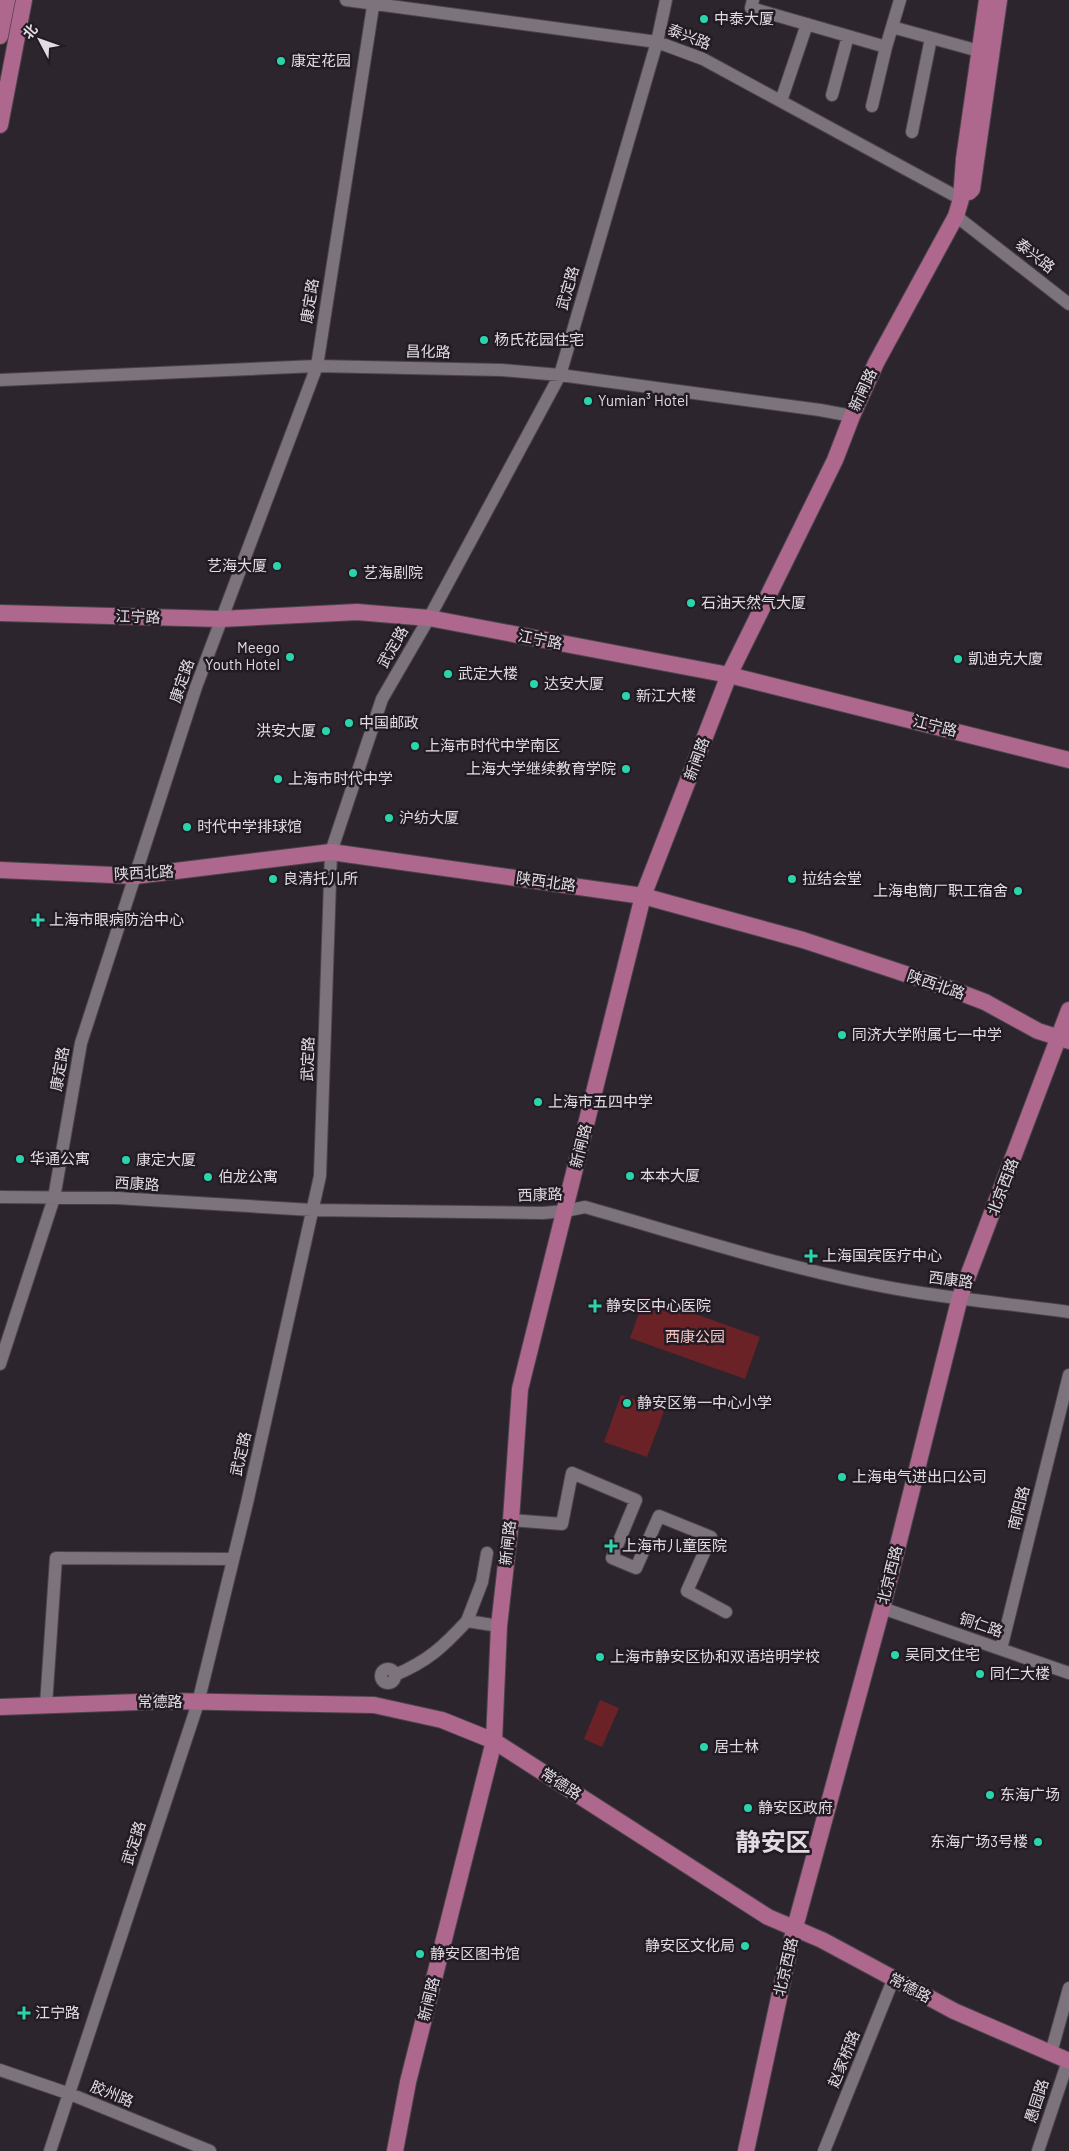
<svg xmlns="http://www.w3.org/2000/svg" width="1069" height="2151" font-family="Barlow,'Noto Sans SC',sans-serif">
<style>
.green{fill:#6a2226}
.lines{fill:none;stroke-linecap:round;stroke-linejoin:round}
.minor-casing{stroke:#4a444b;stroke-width:14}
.major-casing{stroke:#4a444b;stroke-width:18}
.minor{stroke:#7c737d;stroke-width:12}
.major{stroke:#ae678d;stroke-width:16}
.poi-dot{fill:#2ad5ac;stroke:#231b24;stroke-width:2}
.labels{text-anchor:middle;stroke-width:5;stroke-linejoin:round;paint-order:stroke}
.poi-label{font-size:15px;fill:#e1dce2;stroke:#231b24;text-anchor:start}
.street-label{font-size:15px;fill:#e1dce2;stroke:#231b24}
.park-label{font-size:15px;fill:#f6c3c1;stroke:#231b24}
.town-label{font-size:25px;font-weight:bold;fill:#e1dce2;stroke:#231b24}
</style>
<rect width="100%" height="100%" fill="#2c252e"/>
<path class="green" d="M 645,1296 L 760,1337 L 745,1379 L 630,1338 Z
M 621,1395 L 665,1409 L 647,1457 L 604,1442 Z
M 600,1700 L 619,1708 L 602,1747 L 584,1739 Z"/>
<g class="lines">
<defs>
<path id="minor" d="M 346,0 L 657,42 L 703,59 L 961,199
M 753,0 L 751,8 L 886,47 L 900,0
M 892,27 L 979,51
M 832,95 L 848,36
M 781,101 L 807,24
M 872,106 L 886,47
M 912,132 L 931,38
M 956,216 L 1069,304
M 0,380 L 317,366 L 502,370 L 560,375 L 820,410 L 852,416
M 0,1197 L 117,1198 L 312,1210 L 543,1213 L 565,1211 L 585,1207 C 694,1238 803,1274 915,1292 C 966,1300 1018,1305 1069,1312
M 0,1364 L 54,1198 L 81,1043 L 196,687 L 317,366 L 374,0
M 511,1520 L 562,1524 L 572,1473 L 636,1500 L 612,1558 L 636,1568 L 659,1516 L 711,1537 L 687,1591 L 726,1612
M 487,1553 L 482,1582 L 467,1621 L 499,1626
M 882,1608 L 1069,1673
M 1001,1649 L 1069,1375
M381 1676a7 7 0 1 1 14 0a7 7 0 1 1-14 0Z
M 395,1675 C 428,1661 443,1647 467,1621
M 46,1705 L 56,1558 L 233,1559
M 1051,2053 L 1069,1988
M 0,2070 L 70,2094 L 210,2151
M 50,2151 L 198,1703 L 247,1503 L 320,1176 L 331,852 L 382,699 L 429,618 L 560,375 L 657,42 L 666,0
M 824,2151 L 893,1980
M 1038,2151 L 1068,2061"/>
<path id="major" d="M 0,36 L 7,0
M 0,125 L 24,0
M 969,192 L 972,189 L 999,0
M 0,613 L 221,619 L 357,612 L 429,618 L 729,675 L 1069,760
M 0,870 L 135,876 L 331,852 L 643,896 L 803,940 L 951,989 L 985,1002 L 1038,1031 L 1069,1041
M 0,1707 L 166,1701 L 374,1705 L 442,1720 L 494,1741 L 768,1917 L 822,1940 L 954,2011 L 1069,2061
M 395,2151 L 408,2082 L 494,1741 L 499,1626 L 511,1520 L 520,1389 L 643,896 L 729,675 L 835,460 L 852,416 L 876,363 L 956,216 L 961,199 L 964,159 L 987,0
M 746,2151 L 791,1942 L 884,1601 L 960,1297 L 1069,1010"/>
</defs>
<use href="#minor" class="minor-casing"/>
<use href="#major" class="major-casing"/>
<use href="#minor" class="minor"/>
<use href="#major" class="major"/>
</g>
<g class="poi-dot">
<circle cx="704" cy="19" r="5"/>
<circle cx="281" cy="61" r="5"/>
<circle cx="484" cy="340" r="5"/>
<circle cx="588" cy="401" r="5"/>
<circle cx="277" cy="566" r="5"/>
<circle cx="353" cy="573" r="5"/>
<circle cx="691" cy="603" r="5"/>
<circle cx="290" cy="657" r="5"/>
<circle cx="958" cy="659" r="5"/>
<circle cx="448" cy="674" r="5"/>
<circle cx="534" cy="684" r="5"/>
<circle cx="626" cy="696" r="5"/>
<circle cx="349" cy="723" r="5"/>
<circle cx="326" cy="731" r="5"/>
<circle cx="415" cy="746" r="5"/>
<circle cx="626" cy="769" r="5"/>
<circle cx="278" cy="779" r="5"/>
<circle cx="389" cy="818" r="5"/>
<circle cx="187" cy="827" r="5"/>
<circle cx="273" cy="879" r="5"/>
<circle cx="792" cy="879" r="5"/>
<circle cx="1018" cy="891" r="5"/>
<path d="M35.5 912.5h5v5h5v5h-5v5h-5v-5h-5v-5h5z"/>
<circle cx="842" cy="1035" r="5"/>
<circle cx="538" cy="1102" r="5"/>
<circle cx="20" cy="1159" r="5"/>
<circle cx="126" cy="1160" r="5"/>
<circle cx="630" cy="1176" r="5"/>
<circle cx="208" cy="1177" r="5"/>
<path d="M808.5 1248.5h5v5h5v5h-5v5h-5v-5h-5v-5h5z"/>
<path d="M592.5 1298.5h5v5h5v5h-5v5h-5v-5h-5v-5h5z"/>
<circle cx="627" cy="1403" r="5"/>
<circle cx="842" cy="1477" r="5"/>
<path d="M608.5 1538.5h5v5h5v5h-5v5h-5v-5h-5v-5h5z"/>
<circle cx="895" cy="1655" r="5"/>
<circle cx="600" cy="1657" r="5"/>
<circle cx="980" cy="1674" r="5"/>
<circle cx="704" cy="1747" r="5"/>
<circle cx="990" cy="1795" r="5"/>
<circle cx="748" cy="1808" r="5"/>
<circle cx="1038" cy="1842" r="5"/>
<circle cx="745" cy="1946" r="5"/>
<circle cx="420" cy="1954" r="5"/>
<path d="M21.5 2005.5h5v5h5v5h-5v5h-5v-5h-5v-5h5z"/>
</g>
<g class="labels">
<g class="poi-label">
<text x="714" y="24">中泰大厦</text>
<text x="291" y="66">康定花园</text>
<text x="494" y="345">杨氏花园住宅</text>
<text x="598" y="406">Yumian³ Hotel</text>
<text x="267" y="571" text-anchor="end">艺海大厦</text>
<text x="363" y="578">艺海剧院</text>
<text x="701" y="608">石油天然气大厦</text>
<text x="280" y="653" text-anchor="end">Meego<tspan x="280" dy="17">Youth Hotel</tspan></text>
<text x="968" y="664">凱迪克大廈</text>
<text x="458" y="679">武定大楼</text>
<text x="544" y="689">达安大厦</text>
<text x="636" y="701">新江大楼</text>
<text x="359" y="728">中国邮政</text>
<text x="316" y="736" text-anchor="end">洪安大厦</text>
<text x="425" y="751">上海市时代中学南区</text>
<text x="616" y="774" text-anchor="end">上海大学继续教育学院</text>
<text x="288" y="784">上海市时代中学</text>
<text x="399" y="823">沪纺大厦</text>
<text x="197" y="832">时代中学排球馆</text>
<text x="283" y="884">良清托儿所</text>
<text x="802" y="884">拉结会堂</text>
<text x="1008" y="896" text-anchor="end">上海电筒厂职工宿舍</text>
<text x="49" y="925">上海市眼病防治中心</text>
<text x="852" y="1040">同济大学附属七一中学</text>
<text x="548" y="1107">上海市五四中学</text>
<text x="30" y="1164">华通公寓</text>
<text x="136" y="1165">康定大厦</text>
<text x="640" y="1181">本本大厦</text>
<text x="218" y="1182">伯龙公寓</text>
<text x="822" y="1261">上海国宾医疗中心</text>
<text x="606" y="1311">静安区中心医院</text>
<text x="637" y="1408">静安区第一中心小学</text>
<text x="852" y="1482">上海电气进出口公司</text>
<text x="622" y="1551">上海市儿童医院</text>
<text x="905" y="1660">吴同文住宅</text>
<text x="610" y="1662">上海市静安区协和双语培明学校</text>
<text x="990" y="1679">同仁大楼</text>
<text x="714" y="1752">居士林</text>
<text x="1000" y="1800">东海广场</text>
<text x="758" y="1813">静安区政府</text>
<text x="1028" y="1847" text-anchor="end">东海广场3号楼</text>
<text x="735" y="1951" text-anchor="end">静安区文化局</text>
<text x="430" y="1959">静安区图书馆</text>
<text x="35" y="2018">江宁路</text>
</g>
<g class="street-label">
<text transform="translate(689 37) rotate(21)" y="5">泰兴路</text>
<text transform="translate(1035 256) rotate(38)" y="5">泰兴路</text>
<text transform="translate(568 288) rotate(-74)" y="5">武定路</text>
<text transform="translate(310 301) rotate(-81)" y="5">康定路</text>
<text transform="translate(428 352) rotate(1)" y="5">昌化路</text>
<text transform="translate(863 390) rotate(-65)" y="5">新闸路</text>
<text transform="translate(138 617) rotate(2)" y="5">江宁路</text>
<text transform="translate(540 640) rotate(11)" y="5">江宁路</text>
<text transform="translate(393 647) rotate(-60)" y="5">武定路</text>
<text transform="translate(182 681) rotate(-71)" y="5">康定路</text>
<text transform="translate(935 726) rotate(14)" y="5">江宁路</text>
<text transform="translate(697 759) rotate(-70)" y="5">新闸路</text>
<text transform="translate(144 873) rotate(-3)" y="5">陕西北路</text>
<text transform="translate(546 882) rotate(8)" y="5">陕西北路</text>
<text transform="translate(936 985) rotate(19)" y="5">陕西北路</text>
<text transform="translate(308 1059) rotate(-88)" y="5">武定路</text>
<text transform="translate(60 1069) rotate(-80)" y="5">康定路</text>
<text transform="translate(581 1146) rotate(-76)" y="5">新闸路</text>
<text transform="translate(137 1184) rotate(3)" y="5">西康路</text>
<text transform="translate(1003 1187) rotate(-69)" y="5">北京西路</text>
<text transform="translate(540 1195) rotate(-2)" y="5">西康路</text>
<text transform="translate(951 1280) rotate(7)" y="5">西康路</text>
<text transform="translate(241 1454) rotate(-77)" y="5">武定路</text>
<text transform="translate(1019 1508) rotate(-76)" y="5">南阳路</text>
<text transform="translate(508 1543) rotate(-84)" y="5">新闸路</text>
<text transform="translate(890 1575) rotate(-76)" y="5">北京西路</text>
<text transform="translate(981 1625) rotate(19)" y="5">铜仁路</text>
<text x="160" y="1707">常德路</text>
<text transform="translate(561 1784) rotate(33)" y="5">常德路</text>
<text transform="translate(134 1843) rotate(-72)" y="5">武定路</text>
<text transform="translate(786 1967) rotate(-77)" y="5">北京西路</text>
<text transform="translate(910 1988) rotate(28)" y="5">常德路</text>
<text transform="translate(429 1999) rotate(-76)" y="5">新闸路</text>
<text transform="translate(844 2059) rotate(-68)" y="5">赵家桥路</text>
<text transform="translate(112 2094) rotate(22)" y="5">胶州路</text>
<text transform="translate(1037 2101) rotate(-72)" y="5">愚园路</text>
</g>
<g class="park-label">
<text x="695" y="1342">西康公园</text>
</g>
<g class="town-label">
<text x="773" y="1851">静安区</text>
</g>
</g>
<g transform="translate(40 40) rotate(311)" stroke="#231b24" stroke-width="4" paint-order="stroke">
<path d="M0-4L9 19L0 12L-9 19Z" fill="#e1dce2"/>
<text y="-8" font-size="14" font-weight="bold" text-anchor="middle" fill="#e1dce2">北</text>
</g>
</svg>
